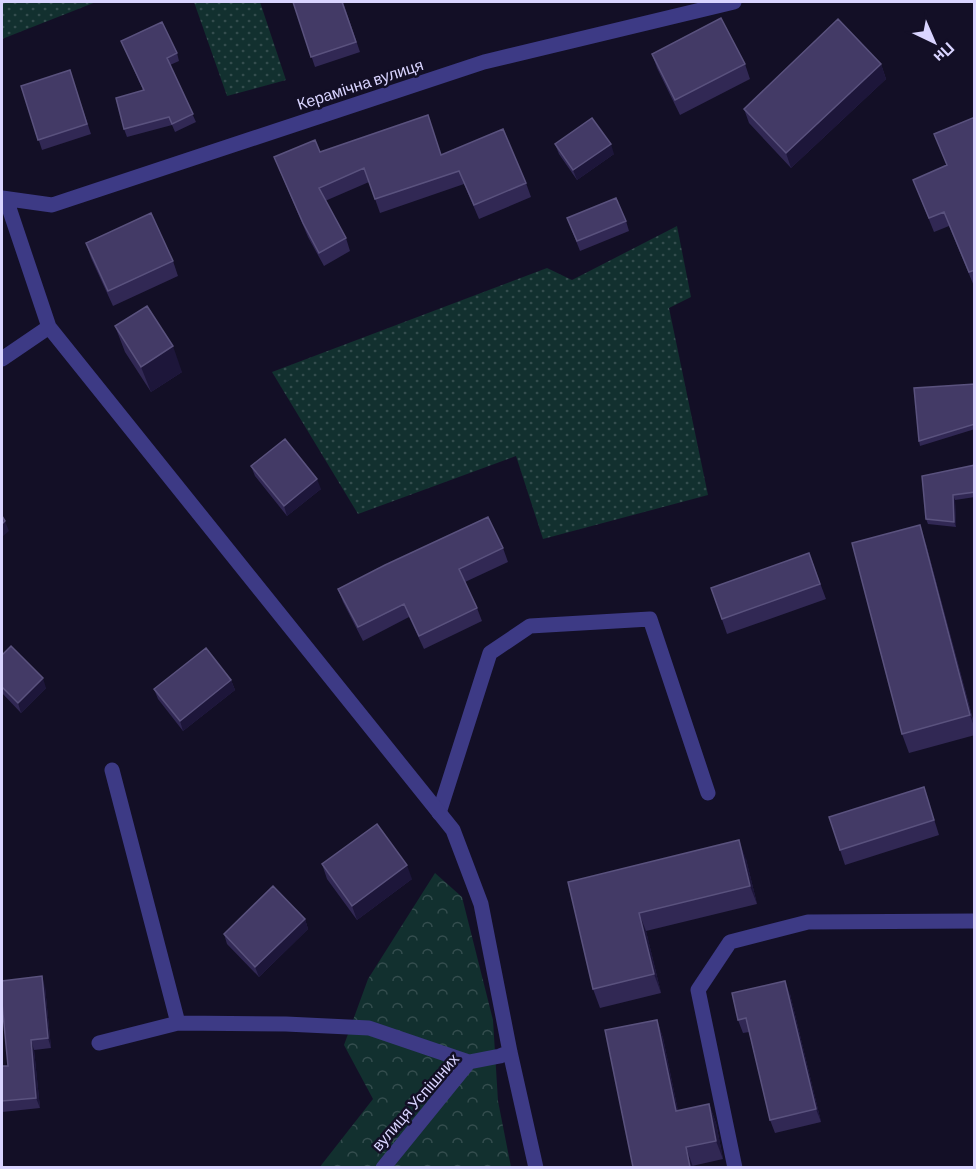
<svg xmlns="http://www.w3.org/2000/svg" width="976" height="1169" font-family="Barlow,sans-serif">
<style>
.forest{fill:url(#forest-crowns)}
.garden{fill:url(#garden-dots)}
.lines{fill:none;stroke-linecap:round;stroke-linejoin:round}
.lane{stroke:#3d3a85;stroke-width:15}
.street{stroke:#3d3a85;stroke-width:15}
.wall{fill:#312854}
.shaded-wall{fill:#1d163a}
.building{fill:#433a66;stroke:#5a527e;stroke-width:1.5}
.labels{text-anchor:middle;stroke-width:5;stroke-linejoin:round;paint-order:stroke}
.street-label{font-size:16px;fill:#d9d4ff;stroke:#130f26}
</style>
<defs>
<pattern id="forest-crowns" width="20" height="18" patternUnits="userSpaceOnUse" patternTransform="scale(1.5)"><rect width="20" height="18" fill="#12302f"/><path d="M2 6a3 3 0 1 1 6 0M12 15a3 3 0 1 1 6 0" fill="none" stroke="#344d4e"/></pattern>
<pattern id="garden-dots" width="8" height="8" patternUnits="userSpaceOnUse" patternTransform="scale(1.5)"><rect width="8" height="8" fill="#12302f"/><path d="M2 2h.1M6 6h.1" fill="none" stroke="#344d4e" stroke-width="1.8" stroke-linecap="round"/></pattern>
</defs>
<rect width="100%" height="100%" fill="#130f26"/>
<path class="forest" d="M 435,873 L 462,897 L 493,1020 L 498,1101 L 511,1167 L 319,1168 L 373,1099 L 344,1045 L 368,979 Z"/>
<path class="garden" d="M 2,2 L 96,2 L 2,39 Z
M 194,2 L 260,2 L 286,80 L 227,96 Z
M 677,226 L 691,297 L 669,308 L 708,495 L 543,539 L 516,456 L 358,514 L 272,372 L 547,268 L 572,280 Z"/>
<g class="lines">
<path class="lane" d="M 439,813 L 490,653 L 530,626 L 650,619 L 708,793
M 735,1168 L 698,990 L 730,942 L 808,922 L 974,921"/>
<path class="street" d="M 2,198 L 52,205 L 484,62 L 734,2
M 6,199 L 49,327 L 453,830 L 481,904 L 510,1052 L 536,1168
M 2,359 L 49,327
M 112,770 L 178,1023
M 99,1043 L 178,1023 L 286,1024 L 369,1028 L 469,1062
M 383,1168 L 469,1062 L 500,1056 L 510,1052"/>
</g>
<path class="wall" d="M 293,2 L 343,2 L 360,52 L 315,67 Z
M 121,41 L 177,53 L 179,61 L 170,65 L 196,122 L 175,132 L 172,125 L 127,137 L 124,129 L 143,90 Z
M 652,54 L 745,64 L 750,79 L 680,115 L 657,68 Z
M 881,64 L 886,79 L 791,168 L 749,123 L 744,109 Z
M 73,80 L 91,134 L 42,150 L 21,86 Z
M 975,117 L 975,286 L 974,286 L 949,226 L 934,232 L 913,180 L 947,165 L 934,134 Z
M 555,144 L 614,154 L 577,180 L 559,154 Z
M 320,152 L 442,155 L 526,183 L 531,197 L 479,219 L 464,184 L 380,213 L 369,182 L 325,201 L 346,238 L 350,251 L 324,266 L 308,237 L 274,157 Z
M 567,218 L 626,221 L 629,231 L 580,251 Z
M 86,243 L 173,261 L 178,276 L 113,306 L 91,258 Z
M 115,326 L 182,372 L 151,392 L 125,352 Z
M 975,384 L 975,429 L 920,446 L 919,441 Z
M 975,465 L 975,497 L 955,500 L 956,527 L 928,524 L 926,519 Z
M 251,466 L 321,489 L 287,516 L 255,476 Z
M 926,544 L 975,727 L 975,735 L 909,753 L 902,734 Z
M 503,548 L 508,562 L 465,582 L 477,608 L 482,621 L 424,649 L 409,617 L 363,641 L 343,602 L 338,589 Z
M 809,553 L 826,599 L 727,634 L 711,588 Z
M 2,655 L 46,688 L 21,713 L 2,693 Z
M 231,680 L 235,690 L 183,731 L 158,699 L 154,689 Z
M 924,787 L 939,835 L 845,865 L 840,850 Z
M 746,859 L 757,904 L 646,931 L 661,993 L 600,1008 L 593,989 L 568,882 Z
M 322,864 L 412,879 L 357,920 L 327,879 Z
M 305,919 L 308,929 L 259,977 L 227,944 L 224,934 Z
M 45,987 L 51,1048 L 34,1050 L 40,1108 L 2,1112 L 2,1066 L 8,1066 Z
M 790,994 L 821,1122 L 775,1133 L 770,1120 L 749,1032 L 743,1033 L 738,1020 Z
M 657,1020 L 663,1038 L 678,1111 L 709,1104 L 716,1123 L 723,1159 L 692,1166 L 633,1167 Z"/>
<path class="shaded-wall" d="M 881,64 L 886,79 L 791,168 L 786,153 Z
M 611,144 L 614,154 L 577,180 L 573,170 Z
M 173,346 L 182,372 L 151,392 L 141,367 Z
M 317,479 L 321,489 L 287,516 L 284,506 Z
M 953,495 L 955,500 L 956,527 L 954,522 Z
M 5,521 L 9,531 L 2,537 L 2,524 Z
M 920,525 L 926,544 L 975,729 L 970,715 Z
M 43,678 L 46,688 L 21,713 L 18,703 Z
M 231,680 L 235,690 L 183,731 L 180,721 Z
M 739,840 L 746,859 L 757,904 L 750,886 Z
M 407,865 L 412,879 L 357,920 L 352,906 Z
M 639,913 L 646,931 L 661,993 L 654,974 Z
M 305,919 L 308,929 L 259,977 L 255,967 Z
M 42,976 L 45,987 L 51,1048 L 48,1038 Z
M 785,981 L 790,994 L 821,1122 L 816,1109 Z
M 657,1020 L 663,1038 L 682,1130 L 676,1111 Z
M 31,1040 L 34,1050 L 40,1108 L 36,1098 Z
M 709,1104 L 716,1123 L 723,1159 L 716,1141 Z
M 686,1147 L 693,1167 L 690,1167 Z"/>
<path class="building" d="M 293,2 L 342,2 L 356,42 L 311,57 Z
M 721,18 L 745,64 L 675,100 L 652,54 Z
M 838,19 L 881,64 L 786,153 L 744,109 Z
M 162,22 L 177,53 L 167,58 L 193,114 L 172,124 L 169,117 L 124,129 L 116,98 L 144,90 L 121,41 Z
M 70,70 L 87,124 L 38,140 L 21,86 Z
M 428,115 L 441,155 L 503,129 L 526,183 L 474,205 L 459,171 L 375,199 L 364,168 L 319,188 L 346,238 L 319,253 L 303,223 L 274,157 L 315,140 L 320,152 Z
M 975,117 L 975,270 L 969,272 L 944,212 L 929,218 L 913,180 L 947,165 L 934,134 Z
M 592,118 L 611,144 L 573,170 L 555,144 Z
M 616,198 L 626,221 L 577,241 L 567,218 Z
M 151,213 L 173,261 L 108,291 L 86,243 Z
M 147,306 L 173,346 L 141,367 L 115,326 Z
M 975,384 L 975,424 L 919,441 L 914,388 Z
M 285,439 L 317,479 L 284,506 L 251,466 Z
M 975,465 L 975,492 L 953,495 L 954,522 L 926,519 L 922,476 Z
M 2,516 L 5,521 L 2,524 Z
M 488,517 L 503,548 L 459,569 L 477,608 L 419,636 L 404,604 L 358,627 L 338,589 L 385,565 Z
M 920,525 L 970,715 L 902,734 L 852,543 Z
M 809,553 L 820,584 L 722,619 L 711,588 Z
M 11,646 L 43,678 L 18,703 L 2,687 L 2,655 Z
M 206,648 L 231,680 L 180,721 L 154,689 Z
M 924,787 L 934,820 L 840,850 L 829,817 Z
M 377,824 L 407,865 L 352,906 L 322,864 Z
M 739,840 L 750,886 L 639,913 L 654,974 L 593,989 L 568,882 Z
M 273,886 L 305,919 L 255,967 L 224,934 Z
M 42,976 L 48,1038 L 31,1040 L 36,1098 L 2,1101 L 2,1066 L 8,1066 L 2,1003 L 2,981 Z
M 785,981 L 816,1109 L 770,1120 L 746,1018 L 738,1020 L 732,993 Z
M 657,1020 L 676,1111 L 709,1104 L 716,1141 L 686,1147 L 690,1167 L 633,1167 L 605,1030 Z"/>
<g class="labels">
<g class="street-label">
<text transform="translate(360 84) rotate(-18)" y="6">Керамічна вулиця</text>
<text transform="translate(415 1102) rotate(-49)" y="6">вулиця Успішних</text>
</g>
</g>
<rect width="976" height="1169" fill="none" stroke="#d9d4ff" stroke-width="6"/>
<g transform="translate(934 42) rotate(136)" stroke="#130f26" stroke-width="4.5" paint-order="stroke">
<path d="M0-4.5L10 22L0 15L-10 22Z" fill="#d9d4ff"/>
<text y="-9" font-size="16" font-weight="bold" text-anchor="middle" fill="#d9d4ff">Пн</text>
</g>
</svg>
